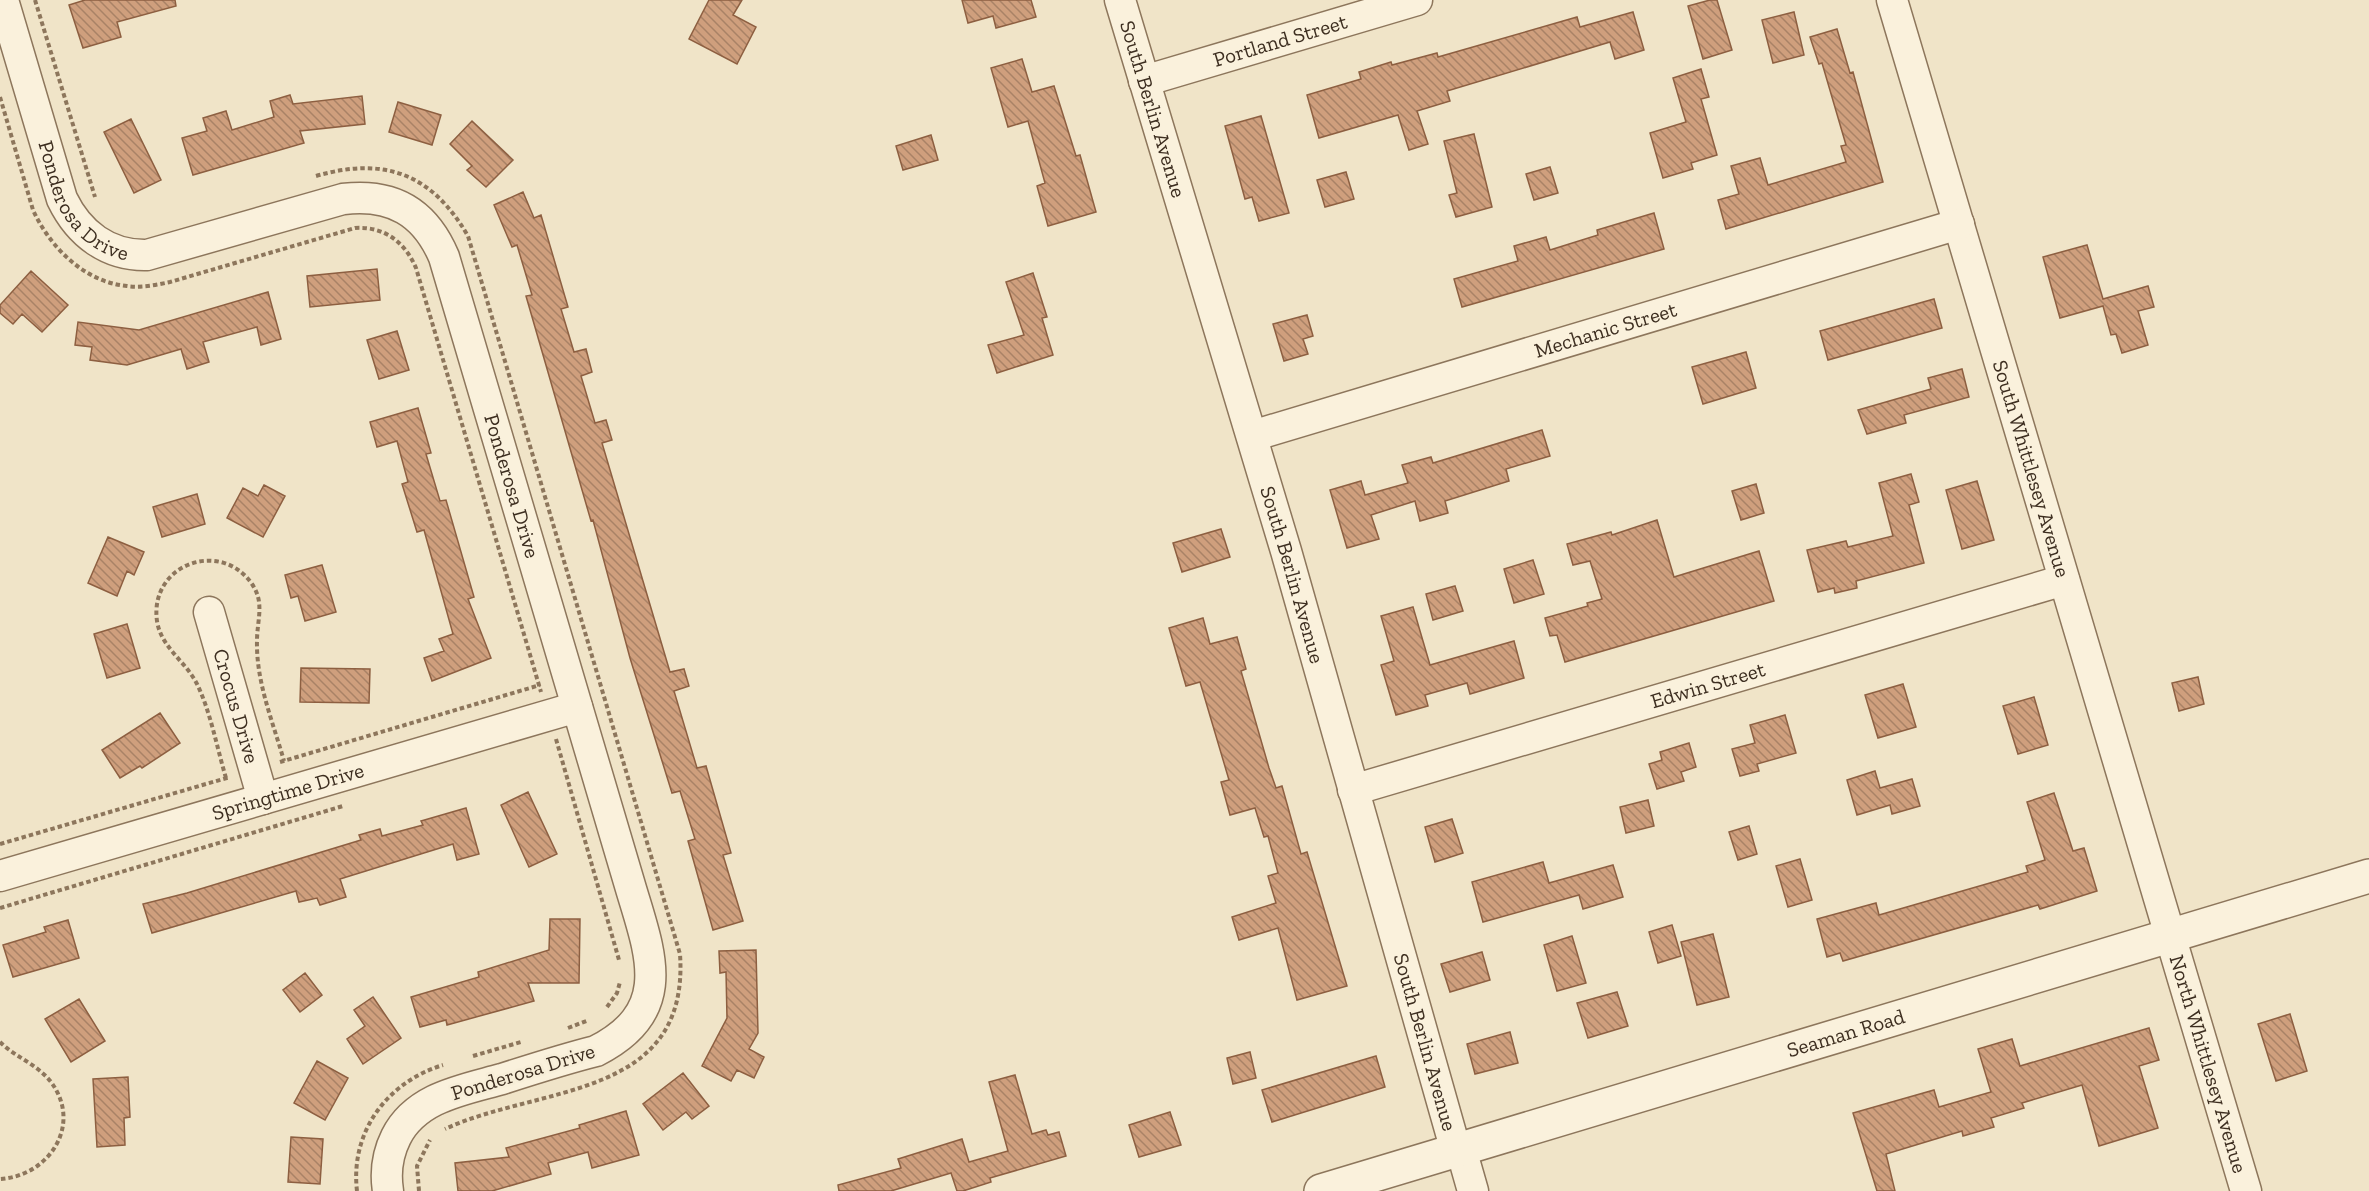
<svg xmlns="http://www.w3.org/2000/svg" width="2369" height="1191" font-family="'Zilla Slab',serif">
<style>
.building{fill:url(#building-back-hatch);stroke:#8d5f41;stroke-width:1.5}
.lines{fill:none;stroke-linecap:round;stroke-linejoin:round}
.minor-casing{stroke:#8d765c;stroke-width:33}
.tertiary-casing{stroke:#8d765c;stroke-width:36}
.path{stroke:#8d765c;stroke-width:4;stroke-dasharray:4.5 3;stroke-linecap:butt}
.minor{stroke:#faf1dc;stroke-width:30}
.tertiary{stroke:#faf1dc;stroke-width:33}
.labels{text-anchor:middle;stroke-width:5;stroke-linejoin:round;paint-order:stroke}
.street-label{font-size:21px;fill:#3d2e20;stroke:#f7eed8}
</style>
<defs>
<pattern id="building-back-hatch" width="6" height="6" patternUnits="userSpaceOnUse" patternTransform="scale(1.5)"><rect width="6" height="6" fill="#cf9f7d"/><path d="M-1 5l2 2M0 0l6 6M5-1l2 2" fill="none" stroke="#a98266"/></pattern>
</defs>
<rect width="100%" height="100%" fill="#f0e4c8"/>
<path class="building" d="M 85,0 L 175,0 L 176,6 L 117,22 L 121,37 L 83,48 L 69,5 Z
M 709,0 L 742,0 L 733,15 L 756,27 L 737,64 L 689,39 Z
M 962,0 L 1031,0 L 1036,17 L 996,28 L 993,16 L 968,23 Z
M 1710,0 L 1717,0 L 1732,50 L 1703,59 L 1688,6 Z
M 1633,12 L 1644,50 L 1615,59 L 1610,42 L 1447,91 L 1450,101 L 1417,111 L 1428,144 L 1409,150 L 1398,115 L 1319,138 L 1307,95 L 1361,79 L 1359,72 L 1391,62 L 1392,65 L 1437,53 L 1438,57 L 1577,17 L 1580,27 Z
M 1794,12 L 1804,55 L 1773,63 L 1762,20 Z
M 1837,29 L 1850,73 L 1853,72 L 1883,182 L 1726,229 L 1718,200 L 1739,194 L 1731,166 L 1760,158 L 1768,185 L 1846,162 L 1841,146 L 1846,145 L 1822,63 L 1819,64 L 1810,37 Z
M 1022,59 L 1032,92 L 1054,86 L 1076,156 L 1080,155 L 1096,212 L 1048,226 L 1037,186 L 1045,183 L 1028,121 L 1008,127 L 991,68 Z
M 1701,69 L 1709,97 L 1701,99 L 1717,155 L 1691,163 L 1693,169 L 1663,178 L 1650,133 L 1686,122 L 1673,78 Z
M 290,95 L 293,104 L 362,96 L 365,124 L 300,131 L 304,143 L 193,175 L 182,138 L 207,131 L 203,118 L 226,111 L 232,130 L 274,117 L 270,101 Z
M 398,102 L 441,115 L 432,145 L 389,132 Z
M 1261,116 L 1289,213 L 1259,221 L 1252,197 L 1245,199 L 1225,126 Z
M 131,119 L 161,180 L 134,193 L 104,132 Z
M 472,121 L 513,160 L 486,187 L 467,170 L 472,166 L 450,144 Z
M 1474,134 L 1492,207 L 1456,217 L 1449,195 L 1457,193 L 1444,141 Z
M 931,135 L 938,160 L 903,170 L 896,146 Z
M 1550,167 L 1558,193 L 1534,200 L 1526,174 Z
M 1346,172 L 1354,199 L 1325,207 L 1317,180 Z
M 523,192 L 534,218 L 541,215 L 568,307 L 561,309 L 574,352 L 586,349 L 592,372 L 581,376 L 595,423 L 606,420 L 612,440 L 602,443 L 670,672 L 684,669 L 689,686 L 674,691 L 697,768 L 706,766 L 731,853 L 723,855 L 743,921 L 713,930 L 688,841 L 695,839 L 680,791 L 672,793 L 630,658 L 593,520 L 591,521 L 526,296 L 532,295 L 517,245 L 512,247 L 494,205 Z
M 1654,213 L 1664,249 L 1462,307 L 1454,279 L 1518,261 L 1514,246 L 1546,237 L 1550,250 L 1598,235 L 1597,230 Z
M 2087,245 L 2103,299 L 2148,286 L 2154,307 L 2138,311 L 2148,345 L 2122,353 L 2116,334 L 2111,335 L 2103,306 L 2060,318 L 2043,257 Z
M 377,269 L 380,300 L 310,307 L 307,276 Z
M 31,271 L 68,305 L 42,332 L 22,314 L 13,324 L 0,313 L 0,305 Z
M 1033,273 L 1047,317 L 1042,318 L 1053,355 L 997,373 L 988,345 L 1024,335 L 1006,282 Z
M 268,292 L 281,339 L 261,345 L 257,327 L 203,342 L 209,362 L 187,369 L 181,349 L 127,365 L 90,360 L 92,347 L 75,345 L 78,322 L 139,330 Z
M 1934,299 L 1942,328 L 1828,360 L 1820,331 Z
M 1307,315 L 1313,336 L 1303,339 L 1308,354 L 1284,361 L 1273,324 Z
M 397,331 L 409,370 L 379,379 L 367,340 Z
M 1746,352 L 1756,388 L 1703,404 L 1692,367 Z
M 1962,369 L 1969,397 L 1904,415 L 1906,423 L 1867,434 L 1858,410 L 1931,389 L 1928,378 Z
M 418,408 L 431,453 L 426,454 L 440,501 L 446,500 L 474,597 L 468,599 L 491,658 L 432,681 L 424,658 L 444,651 L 439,639 L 453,634 L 424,530 L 417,532 L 402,484 L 408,482 L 397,441 L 377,447 L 370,422 Z
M 1542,430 L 1550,456 L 1506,469 L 1509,481 L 1445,501 L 1448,513 L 1420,521 L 1415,501 L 1371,515 L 1379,539 L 1347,548 L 1330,490 L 1361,481 L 1365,495 L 1408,483 L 1402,465 L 1431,457 L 1433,463 Z
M 1911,474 L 1919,502 L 1909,505 L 1924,563 L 1856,581 L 1857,588 L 1835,593 L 1834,588 L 1818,592 L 1807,550 L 1846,541 L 1848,547 L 1893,536 L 1879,483 Z
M 1977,481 L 1994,540 L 1962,549 L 1946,490 Z
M 1756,484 L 1764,513 L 1741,520 L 1732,491 Z
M 264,485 L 285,496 L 263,537 L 227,518 L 243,488 L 258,496 Z
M 197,494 L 205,524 L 162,537 L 153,507 Z
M 1657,520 L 1674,577 L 1759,551 L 1774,601 L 1565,662 L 1557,635 L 1550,636 L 1545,618 L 1588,606 L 1587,603 L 1602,599 L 1590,561 L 1573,565 L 1567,544 L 1611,532 L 1612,535 Z
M 1221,529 L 1230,557 L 1182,572 L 1173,543 Z
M 108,537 L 144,552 L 134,575 L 127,571 L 117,596 L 88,583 Z
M 1533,560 L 1544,594 L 1514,603 L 1504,569 Z
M 322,565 L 336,612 L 305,621 L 298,596 L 291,598 L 285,575 Z
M 1455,586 L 1463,611 L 1433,620 L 1426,594 Z
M 1413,607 L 1430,665 L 1514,641 L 1524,678 L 1470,694 L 1467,683 L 1425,695 L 1428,706 L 1396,715 L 1381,665 L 1394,661 L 1381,616 Z
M 1203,618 L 1210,644 L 1237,637 L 1246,669 L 1241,671 L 1269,768 L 1276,788 L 1282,786 L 1301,854 L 1307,852 L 1347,986 L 1297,1000 L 1278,928 L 1239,940 L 1232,917 L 1276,903 L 1268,876 L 1278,873 L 1268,836 L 1264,837 L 1255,808 L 1230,815 L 1221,782 L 1229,780 L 1200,682 L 1186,686 L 1169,628 Z
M 127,624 L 140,668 L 107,678 L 94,634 Z
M 301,668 L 370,669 L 369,703 L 300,702 Z
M 2198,677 L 2204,704 L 2179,711 L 2172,683 Z
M 1903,684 L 1916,727 L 1878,738 L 1865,695 Z
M 2034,697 L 2048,745 L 2018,754 L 2003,706 Z
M 160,713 L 180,743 L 142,768 L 140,766 L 120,778 L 102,750 Z
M 1785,715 L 1796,753 L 1757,764 L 1759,771 L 1740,776 L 1732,749 L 1755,743 L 1750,725 Z
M 1689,743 L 1696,767 L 1681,772 L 1684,781 L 1657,789 L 1649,764 L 1662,760 L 1660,752 Z
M 1875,771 L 1880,788 L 1912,779 L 1920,806 L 1892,814 L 1890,805 L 1857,815 L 1847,780 Z
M 528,792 L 557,854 L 529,867 L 501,805 Z
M 2054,793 L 2073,851 L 2084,848 L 2097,891 L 2040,909 L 2038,905 L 1843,961 L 1840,953 L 1827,957 L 1817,919 L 1876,903 L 1879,915 L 2028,872 L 2026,866 L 2045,860 L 2027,802 Z
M 1648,800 L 1654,826 L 1626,833 L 1620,807 Z
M 466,808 L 479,854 L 457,860 L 453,844 L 340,879 L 346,897 L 320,905 L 317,898 L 299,902 L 296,891 L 152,933 L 143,904 L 187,893 L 361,840 L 359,835 L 380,829 L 382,836 L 423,825 L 421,821 Z
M 1452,819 L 1463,853 L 1435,862 L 1425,827 Z
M 1749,826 L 1757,854 L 1738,860 L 1729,832 Z
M 1800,859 L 1812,900 L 1788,907 L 1776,866 Z
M 1543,862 L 1549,883 L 1613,865 L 1623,897 L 1583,909 L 1579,895 L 1483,922 L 1472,882 Z
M 550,919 L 580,919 L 579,983 L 528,983 L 534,1001 L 447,1025 L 446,1020 L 420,1027 L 411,997 L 479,977 L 478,972 L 549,950 Z
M 68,920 L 79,958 L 13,977 L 3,945 L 46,932 L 44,927 Z
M 1672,925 L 1681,956 L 1658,963 L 1649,932 Z
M 1713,934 L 1729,997 L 1697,1005 L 1681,942 Z
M 1572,936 L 1586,983 L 1557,991 L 1544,945 Z
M 756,950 L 758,1033 L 749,1049 L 764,1057 L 754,1078 L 737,1070 L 731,1081 L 702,1066 L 727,1018 L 726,972 L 720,973 L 719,951 Z
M 1482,952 L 1490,980 L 1450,992 L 1441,964 Z
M 305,973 L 322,995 L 300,1012 L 283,990 Z
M 1617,992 L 1628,1026 L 1588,1038 L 1577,1003 Z
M 373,997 L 401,1038 L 363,1064 L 347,1039 L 365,1026 L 354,1010 Z
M 79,999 L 105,1041 L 71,1062 L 45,1019 Z
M 2290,1014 L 2307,1071 L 2276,1081 L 2258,1024 Z
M 2149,1028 L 2159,1060 L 2139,1066 L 2158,1128 L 2099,1146 L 2082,1085 L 2022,1103 L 2024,1108 L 1991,1118 L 1994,1127 L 1963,1136 L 1962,1131 L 1886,1154 L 1895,1191 L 1877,1191 L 1853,1113 L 1934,1090 L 1939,1107 L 1991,1092 L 1978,1049 L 2012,1039 L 2020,1066 Z
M 1510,1032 L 1518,1063 L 1475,1074 L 1467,1044 Z
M 1250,1052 L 1256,1078 L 1233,1084 L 1227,1058 Z
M 1376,1056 L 1385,1087 L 1272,1122 L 1262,1090 Z
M 317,1061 L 348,1078 L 325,1120 L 294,1103 Z
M 683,1073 L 709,1106 L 692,1119 L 686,1112 L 663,1130 L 643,1104 Z
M 1015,1075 L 1032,1134 L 1046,1130 L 1048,1135 L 1059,1132 L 1066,1156 L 990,1178 L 991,1182 L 963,1191 L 957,1191 L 951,1173 L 891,1191 L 839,1191 L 838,1185 L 901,1168 L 898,1159 L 962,1139 L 969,1162 L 1008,1151 L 989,1082 Z
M 128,1077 L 130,1117 L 124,1118 L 125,1145 L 97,1147 L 93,1079 Z
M 626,1111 L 639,1155 L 592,1168 L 588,1152 L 548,1163 L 551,1174 L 492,1191 L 458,1191 L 455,1163 L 509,1157 L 506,1148 L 580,1128 L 579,1125 Z
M 1170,1112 L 1181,1145 L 1139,1157 L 1129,1125 Z
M 291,1137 L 323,1139 L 320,1184 L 288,1182 Z"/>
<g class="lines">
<defs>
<g id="minor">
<path id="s1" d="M 3,0 L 62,199 C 79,234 108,256 147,255 L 343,199 C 392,193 425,212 444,257 L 629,882 C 649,951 677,1010 596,1051 C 564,1059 533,1069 502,1079 C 463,1090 416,1097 396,1137 C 387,1155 385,1172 388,1191"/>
<path id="s2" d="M 1120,0 L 1286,551 L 1456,1151"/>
<path id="s3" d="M 1892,0 L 2246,1191"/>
<path id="s4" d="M 1144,81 L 1417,0"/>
<path id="s5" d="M 1252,436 L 1959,224"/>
<path id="s6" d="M 209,612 L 263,799"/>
<path id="s7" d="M 1353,790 L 2064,580"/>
<path id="s8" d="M 0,876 L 577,707"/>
<path d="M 1461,1149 L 1473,1191"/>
</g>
<g id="tertiary">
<path id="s9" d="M 1321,1191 L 2369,876"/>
</g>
</defs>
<use href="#minor" class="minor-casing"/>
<use href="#tertiary" class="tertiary-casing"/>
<path class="path" d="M 35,0 L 95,197
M 0,97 L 33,210 C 50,247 84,282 127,286 C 141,288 156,285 170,282 L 355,228 C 384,226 405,242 416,268 L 541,692
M 316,176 C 385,156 432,174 468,236 L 680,954 C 690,1100 540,1085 445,1129
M 556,739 L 619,960
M 280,762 L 540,685
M 226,778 C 217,748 211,714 198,686 C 187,662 161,648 157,621 C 149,565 220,538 252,584 C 265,603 257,620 257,641 C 256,682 273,722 284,761
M 0,844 L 230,777
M 0,908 L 343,806
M 607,1007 L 617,993 L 620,982
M 568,1028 L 589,1020
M 0,1042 C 15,1057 37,1064 51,1082 C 83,1125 49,1176 0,1179
M 473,1056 L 521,1042
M 357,1191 C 350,1132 387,1082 443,1065
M 419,1191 L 417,1166 L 430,1140"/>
<use href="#minor" class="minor"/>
<use href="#tertiary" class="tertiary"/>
</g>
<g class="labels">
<g class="street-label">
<text dy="7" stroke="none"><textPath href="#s4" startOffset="142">Portland Street</textPath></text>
<text dy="7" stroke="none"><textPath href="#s2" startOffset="114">South Berlin Avenue</textPath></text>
<text dy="7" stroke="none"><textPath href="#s1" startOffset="222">Ponderosa Drive</textPath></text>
<text dy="7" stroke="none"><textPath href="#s5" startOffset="369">Mechanic Street</textPath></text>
<text dy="7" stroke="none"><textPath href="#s3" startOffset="489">South Whittlesey Avenue</textPath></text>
<text dy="7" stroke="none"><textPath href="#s1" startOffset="885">Ponderosa Drive</textPath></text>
<text dy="7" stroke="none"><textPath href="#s2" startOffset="600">South Berlin Avenue</textPath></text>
<text dy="7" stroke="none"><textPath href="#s7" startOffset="370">Edwin Street</textPath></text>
<text dy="7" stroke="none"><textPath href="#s6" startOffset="98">Crocus Drive</textPath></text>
<text dy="7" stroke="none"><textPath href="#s8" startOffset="300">Springtime Drive</textPath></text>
<text dy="7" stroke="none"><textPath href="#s9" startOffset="548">Seaman Road</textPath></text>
<text dy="7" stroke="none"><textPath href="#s2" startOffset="1086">South Berlin Avenue</textPath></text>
<text dy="7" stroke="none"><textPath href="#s3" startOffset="1110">North Whittlesey Avenue</textPath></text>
<text transform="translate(523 1072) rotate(-17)" y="7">Ponderosa Drive</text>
</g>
</g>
</svg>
